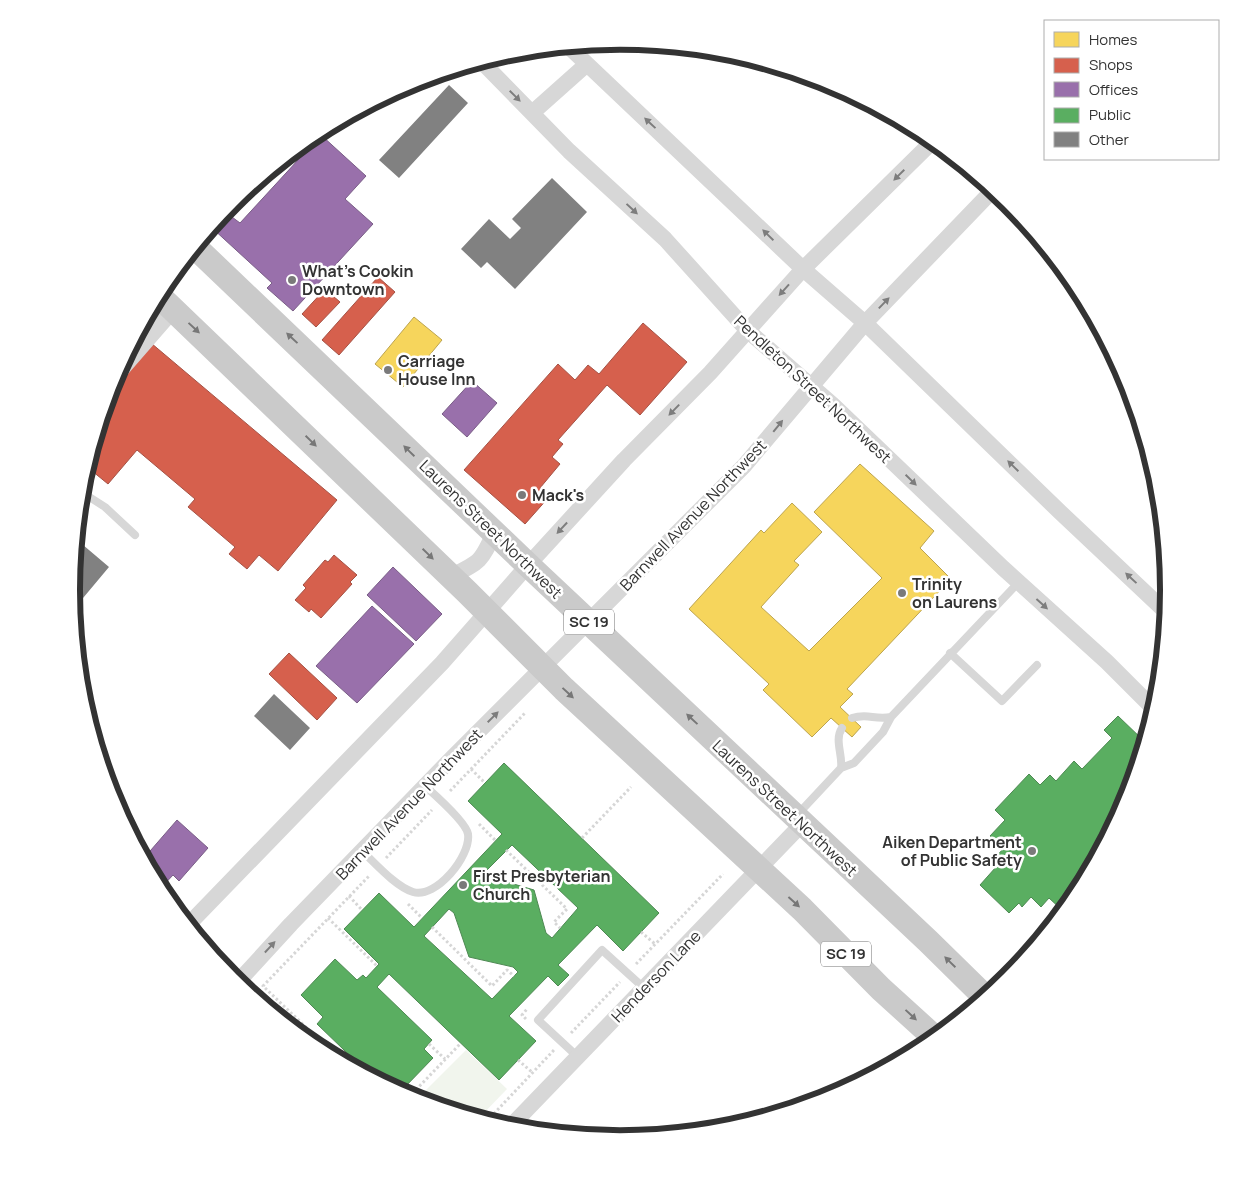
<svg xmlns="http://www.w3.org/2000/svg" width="1239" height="1180" font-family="Manrope,sans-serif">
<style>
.green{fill:#f1f5ed}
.homes{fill:#f6d55c;stroke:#bca450}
.shops{fill:#d6604d;stroke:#a55245}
.offices{fill:#9970ab;stroke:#7a5e87}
.public{fill:#5aae61;stroke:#4e8953;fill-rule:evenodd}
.building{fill:#818181}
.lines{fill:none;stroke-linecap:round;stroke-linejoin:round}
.path{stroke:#d6d6d6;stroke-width:3;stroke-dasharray:2.5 2.5;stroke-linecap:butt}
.lane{stroke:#d7d7d7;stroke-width:8}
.street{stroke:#d7d7d7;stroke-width:16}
.primary{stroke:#cacaca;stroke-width:25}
.oneway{fill:#7d7d7d}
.oneway2{fill:#777}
.poi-dot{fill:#7a7a7a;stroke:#fff;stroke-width:2}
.labels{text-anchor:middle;stroke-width:5;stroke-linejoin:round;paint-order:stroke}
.shield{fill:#fff;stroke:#707070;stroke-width:1}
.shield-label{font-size:15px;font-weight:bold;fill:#333}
.poi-label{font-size:16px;font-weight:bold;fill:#333;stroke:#fff;text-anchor:start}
.street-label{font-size:16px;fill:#333;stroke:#fff}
.rim{fill:none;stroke:#333;stroke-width:6}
</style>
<rect width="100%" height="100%" fill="#fff"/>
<path class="green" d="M 466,1050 L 507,1089 L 479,1118 L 417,1099 Z"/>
<path class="homes" d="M 414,317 L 442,340 L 403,387 L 375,364 Z
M 860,464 L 934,531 L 920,548 L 951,579 L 847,689 L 853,694 L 840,707 L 861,727 L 852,737 L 831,718 L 812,737 L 763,690 L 769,684 L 689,609 L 761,530 L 764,533 L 792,503 L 822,532 L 794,561 L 799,565 L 761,607 L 809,651 L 882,578 L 814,512 Z"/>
<path class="shops" d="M 378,277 L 395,292 L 339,355 L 322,340 Z
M 325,289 L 340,302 L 316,327 L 302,314 Z
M 643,323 L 687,362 L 640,415 L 607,385 L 558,440 L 563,444 L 552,457 L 560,464 L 540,488 L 549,497 L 525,524 L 464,470 L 558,364 L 575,380 L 588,365 L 599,374 Z
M 151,343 L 337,500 L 278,571 L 259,555 L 247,569 L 229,554 L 235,547 L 188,507 L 195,499 L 137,450 L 108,484 L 86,466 L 108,394 Z
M 334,555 L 357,575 L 350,582 L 352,584 L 321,618 L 311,609 L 309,612 L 295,600 L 306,588 L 303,585 L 325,560 L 328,562 Z
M 289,653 L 337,698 L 317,720 L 269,674 Z"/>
<path class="offices" d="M 321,135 L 366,176 L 345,199 L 373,224 L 293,311 L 267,288 L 272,283 L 211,227 L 232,202 L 259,180 L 263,183 L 232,217 L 240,223 Z
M 472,381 L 497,403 L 467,437 L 442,414 Z
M 393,567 L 442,614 L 416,641 L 367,595 Z
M 372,606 L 414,644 L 357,703 L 316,666 Z
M 177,820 L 208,848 L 179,881 L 173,875 L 160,889 L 144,858 Z"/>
<path class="public" d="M 1118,716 L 1144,741 L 1126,800 L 1076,895 L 1063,911 L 1049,898 L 1041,907 L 1031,897 L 1022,907 L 1019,903 L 1009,913 L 980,885 L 996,867 L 991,862 L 1004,848 L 990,836 L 1005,820 L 995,810 L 1029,774 L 1040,785 L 1050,775 L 1056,781 L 1074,761 L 1082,769 L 1112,738 L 1104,730 Z
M 504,763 L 659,913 L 623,951 L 597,925 L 558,965 L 569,975 L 558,986 L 548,976 L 509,1016 L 536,1041 L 499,1080 L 389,974 L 377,987 L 432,1040 L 424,1049 L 433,1058 L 403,1089 L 392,1079 L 386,1085 L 371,1076 L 317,1024 L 323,1017 L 301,995 L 335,959 L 357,980 L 363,975 L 366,978 L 379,964 L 344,929 L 379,893 L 414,927 L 502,834 L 468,801 ZM 512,845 L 578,908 L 552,938 L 546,933 L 534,890 L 490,877 L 485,872 ZM 449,909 L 454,913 L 469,957 L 513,967 L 518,972 L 492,999 L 424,936 Z"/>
<path class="building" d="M 449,85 L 468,103 L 399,178 L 379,160 Z
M 552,178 L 587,212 L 515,289 L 487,262 L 481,268 L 461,249 L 489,219 L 510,239 L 521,228 L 512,219 Z
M 76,539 L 109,567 L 73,610 L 71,590 Z
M 274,694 L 310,728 L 290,750 L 254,716 Z"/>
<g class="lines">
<path class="path" d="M 471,769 L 485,783
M 450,791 L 525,713
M 479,824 L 496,841
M 582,838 L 631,787
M 506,850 L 567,909 L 554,922 L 560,928
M 386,858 L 432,810
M 349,896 L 362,910
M 408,904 L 422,918
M 328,918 L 377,966
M 432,927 L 492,986 L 507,970 L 514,976
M 641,932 L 655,944
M 636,964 L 723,874
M 526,1019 L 522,1015 L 527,1009
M 571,1033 L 620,982
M 429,1044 L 445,1059
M 339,1059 L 263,986 L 370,875
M 518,1060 L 533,1073
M 389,1082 L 401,1092
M 409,1097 L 461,1043
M 487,1121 L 554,1050"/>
<path class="lane" d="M 80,491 L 105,507 L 135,535
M 950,653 L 1002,701 L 1037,665
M 852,718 C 868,713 874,720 891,717
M 841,768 C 843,755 834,740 842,728
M 798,814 L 841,768 L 854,763 L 883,732 L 891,717 L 1019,582
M 362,851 C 375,863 396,887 413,892 C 436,899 471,856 468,834 C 466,822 435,795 425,786
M 578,1057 L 538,1020 L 602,950 L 644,988"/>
<path class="street" d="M 568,46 L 803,269 L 865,323 L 1060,512 L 1166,612
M 481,61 L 569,151 L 665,239 L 747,330 L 833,405 L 1003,568 L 1107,662 L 1154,709
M 532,113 L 587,64
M 114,378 L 174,309
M 451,576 C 480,562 481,562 494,533
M 188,925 L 442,663 L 528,565 L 624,460 L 710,373 L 803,269 L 933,141
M 237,983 L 291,924 L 453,757 L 744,466 L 865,323 L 993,190
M 510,1127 L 802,824"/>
<path class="primary" d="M 195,247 L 528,565 L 928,941 L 985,997
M 158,295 L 467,592 L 564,689 L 802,909 L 881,989 L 935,1038"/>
</g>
<defs><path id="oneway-solid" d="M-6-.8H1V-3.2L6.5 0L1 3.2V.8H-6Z" transform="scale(1.25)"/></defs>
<g class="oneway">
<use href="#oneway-solid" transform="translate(515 96) rotate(45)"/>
<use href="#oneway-solid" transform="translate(650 123) rotate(-137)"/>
<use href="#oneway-solid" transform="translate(899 175) rotate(135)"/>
<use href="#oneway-solid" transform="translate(632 209) rotate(43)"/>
<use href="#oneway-solid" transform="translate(768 235) rotate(-136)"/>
<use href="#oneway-solid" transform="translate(784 290) rotate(132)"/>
<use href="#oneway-solid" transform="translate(884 303) rotate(-46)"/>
<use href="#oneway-solid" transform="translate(674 410) rotate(134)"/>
<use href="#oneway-solid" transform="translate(778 426) rotate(-51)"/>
<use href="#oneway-solid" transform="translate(1013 466) rotate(-136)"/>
<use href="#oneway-solid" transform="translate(911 480) rotate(44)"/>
<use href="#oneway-solid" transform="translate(562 528) rotate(133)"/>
<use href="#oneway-solid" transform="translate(1131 578) rotate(-137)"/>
<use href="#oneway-solid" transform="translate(1042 604) rotate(42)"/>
<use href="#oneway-solid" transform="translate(493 717) rotate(-45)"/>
<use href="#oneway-solid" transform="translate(270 947) rotate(-47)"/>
</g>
<g class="oneway2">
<use href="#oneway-solid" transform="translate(194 328) rotate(43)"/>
<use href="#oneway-solid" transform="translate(292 338) rotate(-137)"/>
<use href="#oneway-solid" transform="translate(311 441) rotate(44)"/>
<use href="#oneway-solid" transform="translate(409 451) rotate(-136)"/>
<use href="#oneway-solid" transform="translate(428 554) rotate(44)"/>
<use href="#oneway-solid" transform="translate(568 693) rotate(43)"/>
<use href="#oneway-solid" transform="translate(692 719) rotate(-137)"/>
<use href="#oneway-solid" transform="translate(794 902) rotate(42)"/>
<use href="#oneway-solid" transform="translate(950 962) rotate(-136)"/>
<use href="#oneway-solid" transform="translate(911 1015) rotate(43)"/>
</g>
<g class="poi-dot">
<circle cx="292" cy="280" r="5"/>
<circle cx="388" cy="370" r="5"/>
<circle cx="522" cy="495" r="5"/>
<circle cx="902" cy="593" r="5"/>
<circle cx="1032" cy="851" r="5"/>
<circle cx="463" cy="885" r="5"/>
</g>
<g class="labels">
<g class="shield">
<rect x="564" y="609.5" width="50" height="25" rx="4"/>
<rect x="821" y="941.5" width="50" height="25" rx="4"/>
</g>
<g class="shield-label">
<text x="589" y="627">SC 19</text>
<text x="846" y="959">SC 19</text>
</g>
<g class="poi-label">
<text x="302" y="277">What's Cookin<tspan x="302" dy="18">Downtown</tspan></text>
<text x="398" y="367">Carriage<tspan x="398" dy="18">House Inn</tspan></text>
<text x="532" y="501">Mack's</text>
<text x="912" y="590">Trinity<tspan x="912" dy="18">on Laurens</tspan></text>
<text x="1022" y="848" text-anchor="end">Aiken Department<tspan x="1022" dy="18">of Public Safety</tspan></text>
<text x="473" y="882">First Presbyterian<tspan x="473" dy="18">Church</tspan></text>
</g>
<g class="street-label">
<text transform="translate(813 389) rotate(43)" y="6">Pendleton Street Northwest</text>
<text transform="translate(693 515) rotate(-46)" y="6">Barnwell Avenue Northwest</text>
<text transform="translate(491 529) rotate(44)" y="6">Laurens Street Northwest</text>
<text transform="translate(409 804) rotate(-46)" y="6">Barnwell Avenue Northwest</text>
<text transform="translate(785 808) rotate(43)" y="6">Laurens Street Northwest</text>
<text transform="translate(656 976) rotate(-46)" y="6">Henderson Lane</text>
</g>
</g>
<path d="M0 0H1239V1180H0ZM80 590a540 540 0 1 1 1080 0a540 540 0 1 1-1080 0Z" fill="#fff" fill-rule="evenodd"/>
<path class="rim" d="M80 590a540 540 0 1 1 1080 0a540 540 0 1 1-1080 0Z"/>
<rect x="1044" y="20" width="175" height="140" fill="#ffffff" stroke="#adadad"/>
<rect x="1054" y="32" width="25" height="15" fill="#f6d55c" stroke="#adadad"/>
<text x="1089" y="45" font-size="15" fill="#333333">Homes</text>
<rect x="1054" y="58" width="25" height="15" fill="#d6604d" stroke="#adadad"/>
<text x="1089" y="70" font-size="15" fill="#333333">Shops</text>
<rect x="1054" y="82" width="25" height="15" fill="#9970ab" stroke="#adadad"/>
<text x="1089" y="95" font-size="15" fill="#333333">Offices</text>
<rect x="1054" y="108" width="25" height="15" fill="#5aae61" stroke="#adadad"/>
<text x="1089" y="120" font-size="15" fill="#333333">Public</text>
<rect x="1054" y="132" width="25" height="15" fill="#818181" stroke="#adadad"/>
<text x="1089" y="145" font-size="15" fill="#333333">Other</text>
</svg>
